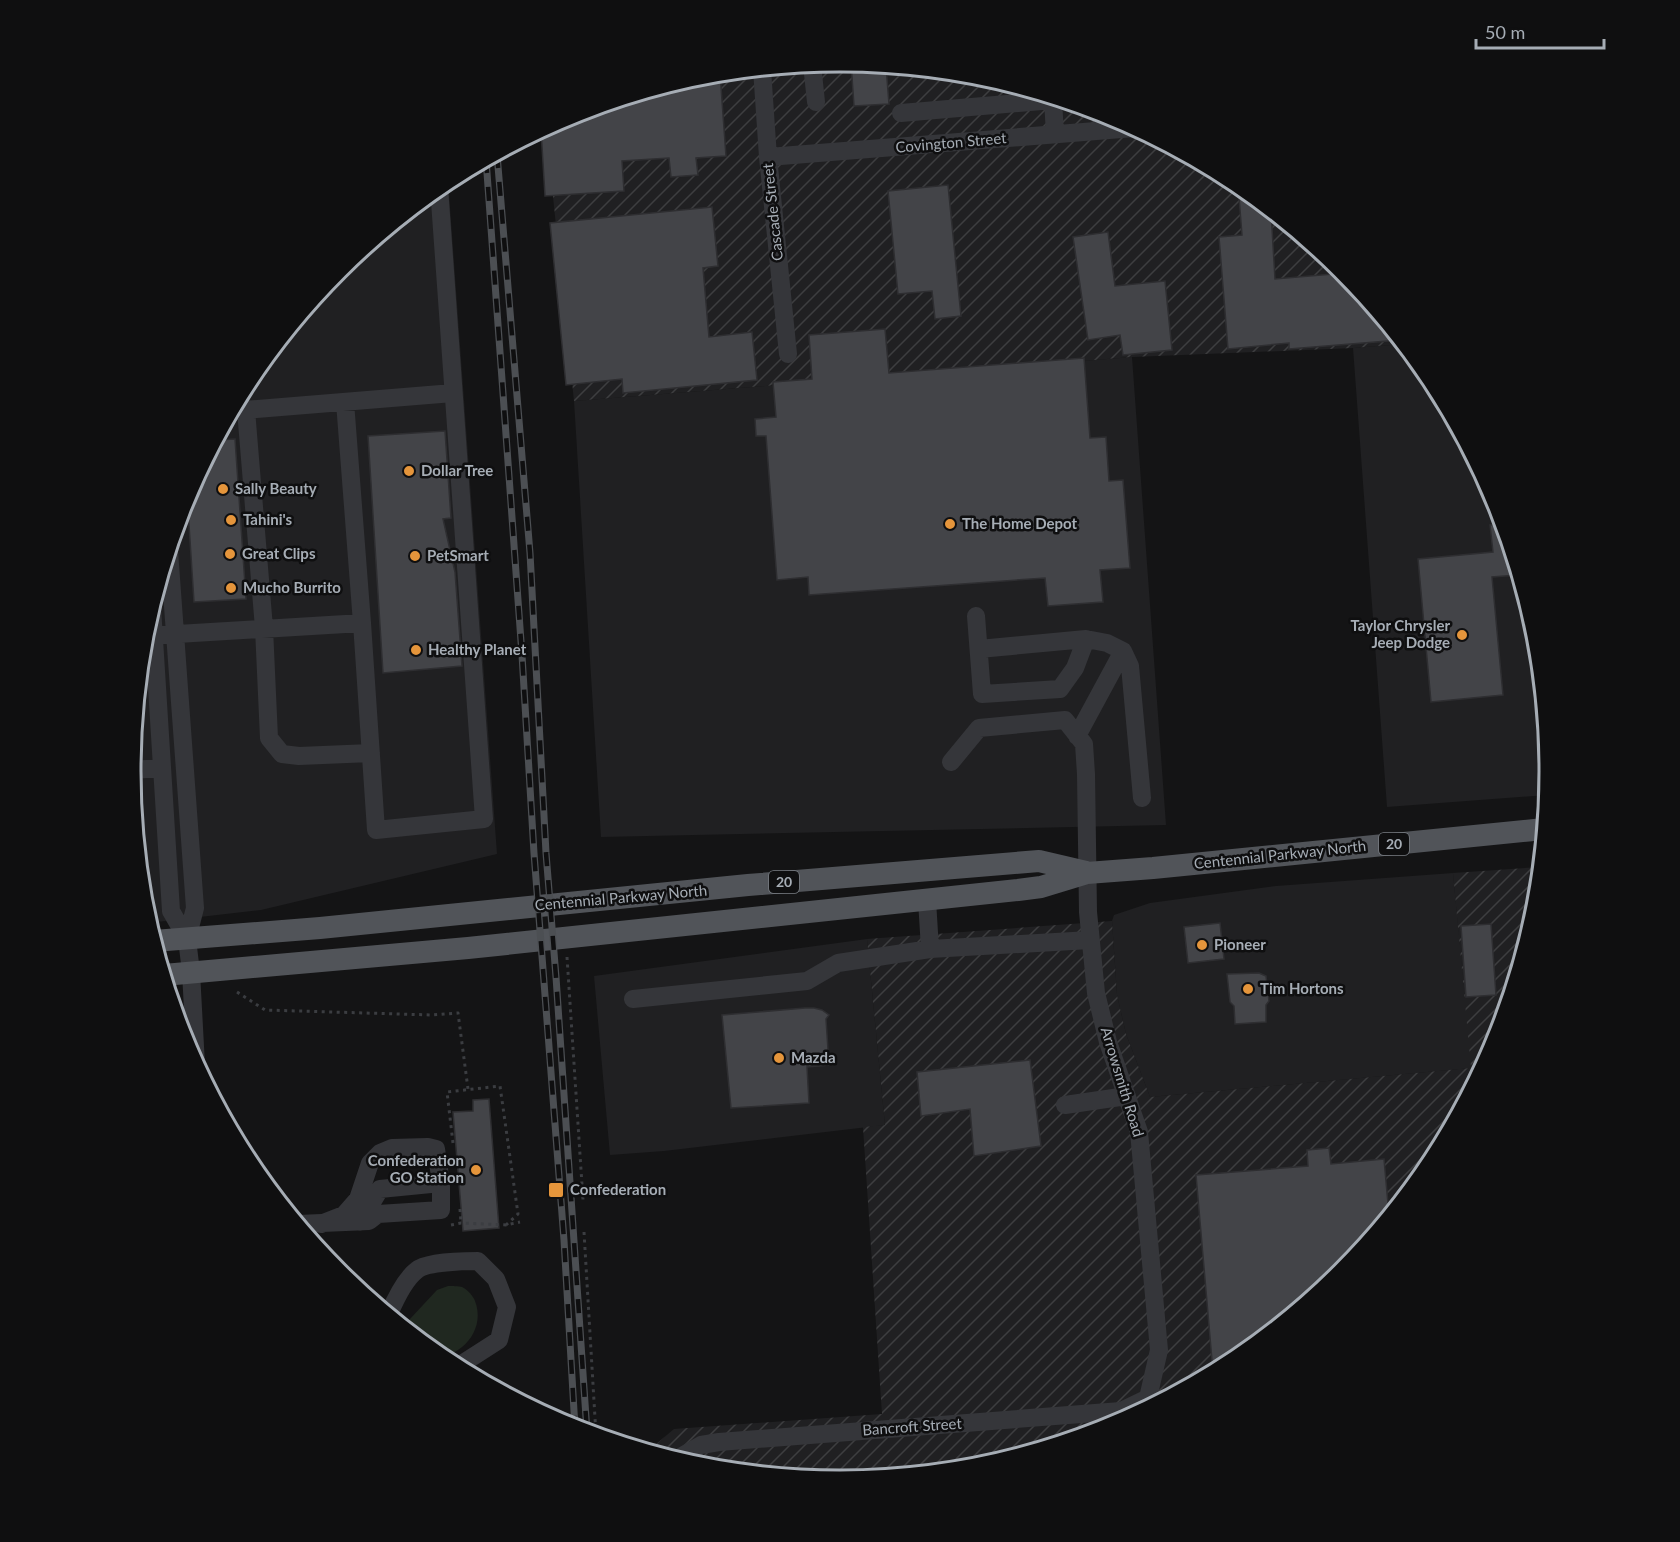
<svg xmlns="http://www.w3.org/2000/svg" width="1680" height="1542" font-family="Lato,sans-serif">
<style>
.built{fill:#202022}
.industrial{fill:url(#industrial-furrows)}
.grass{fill:#202820}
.building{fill:#434448;stroke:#2e2e31;stroke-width:1.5}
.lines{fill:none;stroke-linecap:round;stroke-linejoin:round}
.path{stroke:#3b3d41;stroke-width:3;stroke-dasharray:3 4.5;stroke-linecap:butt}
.minor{stroke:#35363a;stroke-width:18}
.major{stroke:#515459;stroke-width:22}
.rail-casing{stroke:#4c4f53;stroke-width:7}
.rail{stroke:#0f0f10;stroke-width:4.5;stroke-dasharray:14;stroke-linecap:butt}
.poi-dot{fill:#e5953b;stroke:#0f0f10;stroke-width:2}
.labels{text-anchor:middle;stroke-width:5;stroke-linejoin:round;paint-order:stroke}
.shield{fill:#0f0f10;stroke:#797e84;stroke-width:1.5}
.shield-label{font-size:14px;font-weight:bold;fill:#a6adb5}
.street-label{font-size:15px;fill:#a6adb5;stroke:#0f0f10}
.poi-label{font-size:15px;font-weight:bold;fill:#a6adb5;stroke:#0f0f10;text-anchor:start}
.rim{fill:none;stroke:#a6adb5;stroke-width:3}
</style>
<defs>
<pattern id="industrial-furrows" width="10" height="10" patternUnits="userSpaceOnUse" patternTransform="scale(1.5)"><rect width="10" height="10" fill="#202022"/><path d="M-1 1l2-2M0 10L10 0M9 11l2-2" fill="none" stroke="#3d3e40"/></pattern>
</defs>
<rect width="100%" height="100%" fill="#141415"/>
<path class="built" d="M 448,180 L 497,854 L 261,910 L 148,923 L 144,909 L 131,771 L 144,632 L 185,499 L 250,377 L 339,269 Z
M 1403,344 L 1430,377 L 1496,500 L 1536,633 L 1549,771 L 1547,795 L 1387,807 L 1353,348 Z
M 1132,357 L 1166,825 L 601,837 L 574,401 Z
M 1453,873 L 1472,1068 L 1150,1097 L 1126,1034 L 1117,995 L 1112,921 L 1114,915 L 1150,903 L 1276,886 Z
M 867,939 L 885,1125 L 664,1151 L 610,1155 L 594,976 Z"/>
<path class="industrial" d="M 840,62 L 979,75 L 1112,116 L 1234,181 L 1342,270 L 1403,344 L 1353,348 L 1132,357 L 574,401 L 546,128 L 702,75 Z
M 1540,867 L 1536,910 L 1495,1043 L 1430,1165 L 1341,1273 L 1234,1361 L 1111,1427 L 978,1467 L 840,1480 L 701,1467 L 648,1451 L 674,1429 L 882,1414 L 863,1127 L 885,1125 L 867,939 L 1112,921 L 1117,995 L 1126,1034 L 1150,1097 L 1471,1068 L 1453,873 Z"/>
<path class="grass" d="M 448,1286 C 452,1286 459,1286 462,1287 C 468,1290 473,1296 475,1301 C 485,1327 466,1352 441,1357 L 407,1328 L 410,1319 L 437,1290 Z"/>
<path class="building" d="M 851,63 L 886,66 L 889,104 L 854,106 Z
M 720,73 L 726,156 L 696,158 L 698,175 L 671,177 L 669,158 L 622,161 L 624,191 L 545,196 L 541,130 L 569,115 L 702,75 Z
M 1238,184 L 1271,211 L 1275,279 L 1345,273 L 1400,340 L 1289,349 L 1289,343 L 1228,349 L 1219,237 L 1242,235 Z
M 948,185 L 961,316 L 935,319 L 932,291 L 898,294 L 888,191 Z
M 712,207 L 718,266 L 703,268 L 709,337 L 752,332 L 757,380 L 623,393 L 622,379 L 566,385 L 550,223 Z
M 1108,232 L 1115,286 L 1165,281 L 1172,350 L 1123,355 L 1120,335 L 1088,340 L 1073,237 Z
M 885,329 L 889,373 L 1084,358 L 1090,438 L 1106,437 L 1109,481 L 1123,480 L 1130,568 L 1100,570 L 1103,602 L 1048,606 L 1045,578 L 809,595 L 808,577 L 777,580 L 766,436 L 756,436 L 755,419 L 776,417 L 773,382 L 812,379 L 809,335 Z
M 445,431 L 451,518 L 443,519 L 455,572 L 462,666 L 383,673 L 368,436 Z
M 235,439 L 246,599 L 194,602 L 187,494 L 216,440 Z
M 1503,524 L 1518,575 L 1492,577 L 1503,695 L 1431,702 L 1418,559 L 1493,552 L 1490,525 Z
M 1220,923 L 1224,959 L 1188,963 L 1184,927 Z
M 1491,924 L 1496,995 L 1466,997 L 1461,926 Z
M 1259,973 L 1266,976 L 1269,1001 L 1266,1005 L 1266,1022 L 1235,1024 L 1234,1006 L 1230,1002 L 1227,974 Z
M 805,1008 L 814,1008 L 822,1010 L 829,1015 L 826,1019 L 829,1065 L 807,1067 L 809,1103 L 731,1108 L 722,1015 Z
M 1030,1060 L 1041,1146 L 974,1156 L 970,1109 L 921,1116 L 917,1072 Z
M 489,1099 L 499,1228 L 463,1231 L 453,1112 L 473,1111 L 473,1100 Z
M 1329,1148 L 1331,1164 L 1384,1159 L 1389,1215 L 1341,1273 L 1234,1361 L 1213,1372 L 1196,1175 L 1308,1166 L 1307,1150 Z"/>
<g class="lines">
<path class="path" d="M 567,957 L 583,1200
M 237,992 L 265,1010 L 432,1015 L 458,1013 L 468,1089
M 453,1143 L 447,1092 L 500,1086 L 518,1214 L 506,1225 L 520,1222
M 460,1209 L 461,1223
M 451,1225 L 461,1223 L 507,1225
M 584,1232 L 596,1435"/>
<path class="minor" d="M 812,64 L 816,102
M 762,69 L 768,157 L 788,354
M 901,113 L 1053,100 L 1055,134
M 768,157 L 1134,128
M 246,410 L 264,628 L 269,738 L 282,754 L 299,756 L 371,753
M 232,411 L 453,393
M 169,551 L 195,908 L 187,939 L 191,972 L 196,1065
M 152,607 L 171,911 L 187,939
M 976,616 L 982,694 L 1060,689 L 1075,668 L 1086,639 L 1107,643 L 1123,651 L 1077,736
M 362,623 L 376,830 L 484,819 L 439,187
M 144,636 L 362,623 L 345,402
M 979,649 L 1086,639
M 1123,651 L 1130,666 L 1142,798
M 131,770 L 162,768
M 927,900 L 930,949
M 633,999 L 807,981 L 838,963 L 930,949 L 1090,940
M 1065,1105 L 1127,1096
M 360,1222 L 380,1189 L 441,1183
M 298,1224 L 369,1221 L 378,1214 L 441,1210 L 441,1183 L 436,1149 L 428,1147 L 392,1148 L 380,1153 L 370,1163 L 358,1199 L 344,1215 L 321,1224
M 389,1314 C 395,1300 405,1279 417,1270 C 426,1262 465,1261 478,1261 L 496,1279 L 507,1307 L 499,1340 L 457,1367
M 677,1459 L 701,1445 L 719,1442 L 1121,1411 L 1148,1398 L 1159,1350 L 1139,1132 L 1108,1042 L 1096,993 L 1088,912 L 1086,774 L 1084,744 L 1065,720 L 979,728 L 951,762"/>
<path class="major" d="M 154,941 L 320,928 L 748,885 L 1039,861 L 1086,872
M 164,975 L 468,948 L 1018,890 L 1041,887 L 1087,873 L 1153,868 L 1544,829"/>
<defs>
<path id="rail" d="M 497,154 L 530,553 L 546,853 L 556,977 L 587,1432
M 486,159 L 522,655 L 534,853 L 564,1240 L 575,1428"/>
</defs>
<use href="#rail" class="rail-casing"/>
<use href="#rail" class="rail"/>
</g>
<g class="poi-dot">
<circle cx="409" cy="471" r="6"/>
<circle cx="223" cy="489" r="6"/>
<circle cx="231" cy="520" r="6"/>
<circle cx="950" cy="524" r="6"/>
<circle cx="230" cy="554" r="6"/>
<circle cx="415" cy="556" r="6"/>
<circle cx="231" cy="588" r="6"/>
<circle cx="1462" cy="635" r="6"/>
<circle cx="416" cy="650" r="6"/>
<circle cx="1202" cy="945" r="6"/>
<circle cx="1248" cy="989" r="6"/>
<circle cx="779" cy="1058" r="6"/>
<circle cx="476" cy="1170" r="6"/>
<rect x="548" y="1182" width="16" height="16" rx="3"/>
</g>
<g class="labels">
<g class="shield">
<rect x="1379" y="833" width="30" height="22" rx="4.5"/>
<rect x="769" y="871" width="30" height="22" rx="4.5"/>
</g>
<g class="shield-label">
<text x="1394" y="849">20</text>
<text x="784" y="887">20</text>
</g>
<g class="street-label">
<text transform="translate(951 143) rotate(-5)" y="5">Covington Street</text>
<text transform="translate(773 212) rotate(-96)" y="5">Cascade Street</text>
<text transform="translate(1280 855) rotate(-6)" y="5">Centennial Parkway North</text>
<text transform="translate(621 898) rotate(-5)" y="5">Centennial Parkway North</text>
<text transform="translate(1122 1082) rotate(73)" y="5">Arrowsmith Road</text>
<text transform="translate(912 1427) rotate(-4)" y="5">Bancroft Street</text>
</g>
<g class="poi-label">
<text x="421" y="476">Dollar Tree</text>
<text x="235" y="494">Sally Beauty</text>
<text x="243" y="525">Tahini's</text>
<text x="962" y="529">The Home Depot</text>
<text x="242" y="559">Great Clips</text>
<text x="427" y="561">PetSmart</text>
<text x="243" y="593">Mucho Burrito</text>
<text x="1450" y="631" text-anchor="end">Taylor Chrysler<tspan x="1450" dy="17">Jeep Dodge</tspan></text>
<text x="428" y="655">Healthy Planet</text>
<text x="1214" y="950">Pioneer</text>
<text x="1260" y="994">Tim Hortons</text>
<text x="791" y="1063">Mazda</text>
<text x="464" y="1166" text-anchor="end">Confederation<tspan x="464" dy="17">GO Station</tspan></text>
<text x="570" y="1195">Confederation</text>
</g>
</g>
<path d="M0 0H1680V1542H0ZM141 771a699 699 0 1 1 1398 0a699 699 0 1 1-1398 0Z" fill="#0f0f10" fill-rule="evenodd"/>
<path class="rim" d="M141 771a699 699 0 1 1 1398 0a699 699 0 1 1-1398 0Z"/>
<path d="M1476 39v9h128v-9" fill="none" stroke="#a6adb5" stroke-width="3"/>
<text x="1485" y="39" font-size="18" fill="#a6adb5" stroke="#0f0f10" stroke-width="4.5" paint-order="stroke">50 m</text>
</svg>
